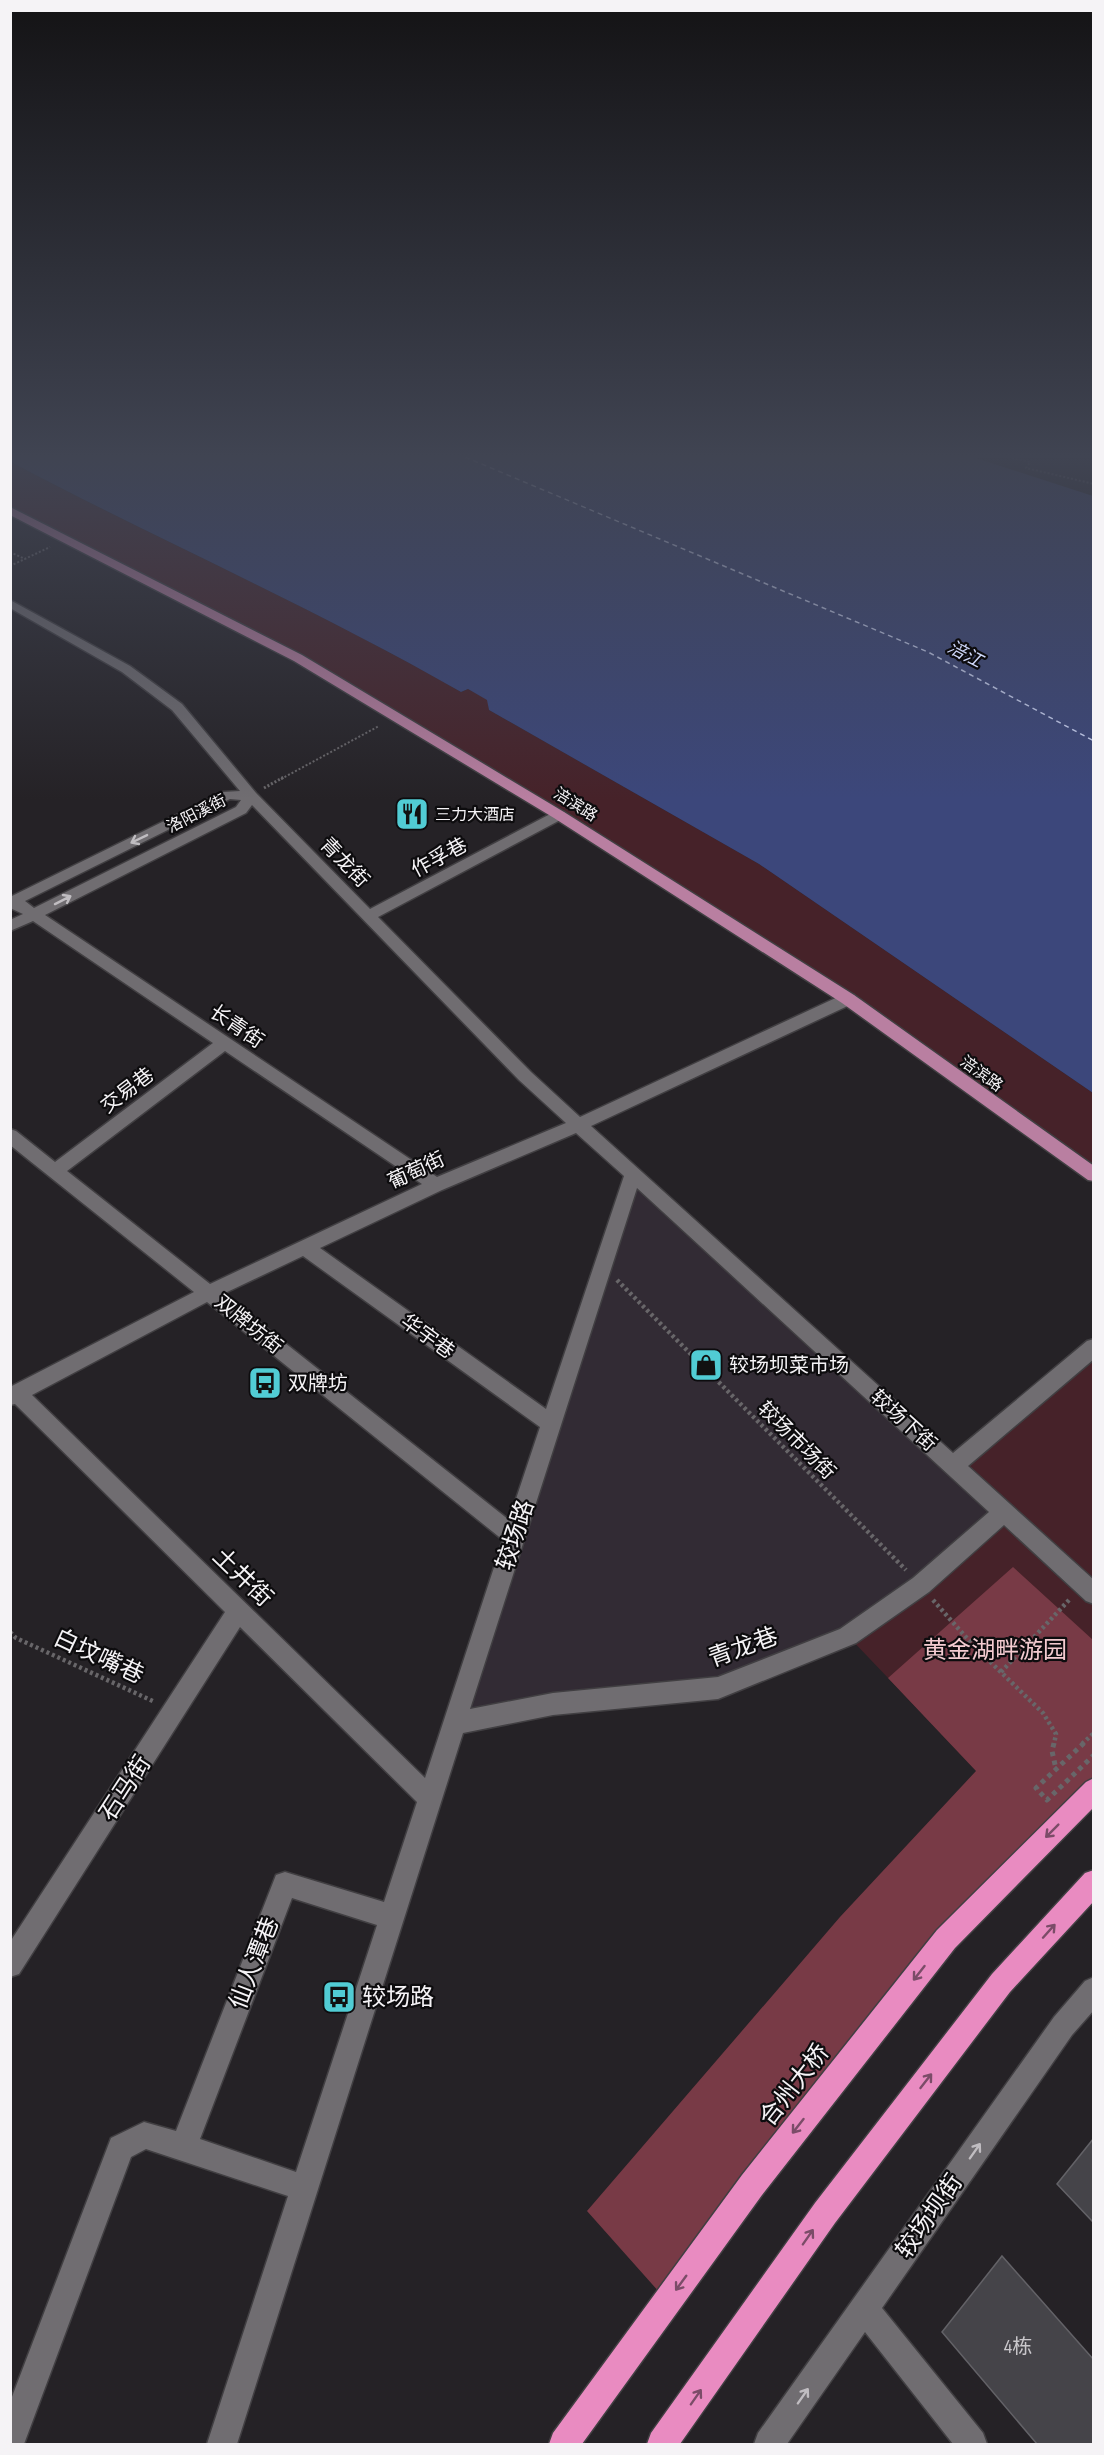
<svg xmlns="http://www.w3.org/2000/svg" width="1104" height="2455" font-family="'Sofia Sans Condensed','Noto Sans SC',sans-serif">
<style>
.built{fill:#322b34}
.green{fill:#462229}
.forest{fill:#783a46}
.water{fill:#3c477b}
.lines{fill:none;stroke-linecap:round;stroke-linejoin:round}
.ferry{stroke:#cfd8fa;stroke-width:1.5;stroke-dasharray:5 4;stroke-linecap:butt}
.building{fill:#454449;stroke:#636267;stroke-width:1.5}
.minor-casing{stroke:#413f42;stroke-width:3}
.major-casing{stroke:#413f42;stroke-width:3}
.highway-casing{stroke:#413f42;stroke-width:3}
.path-far3{stroke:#686669;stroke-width:2;stroke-dasharray:2 2;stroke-linecap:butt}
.path-far2{stroke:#686669;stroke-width:3;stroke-dasharray:2 2;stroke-linecap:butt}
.path-far1{stroke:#686669;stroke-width:4.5;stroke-dasharray:3 3;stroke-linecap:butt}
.path{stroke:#686669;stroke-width:5;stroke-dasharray:4.5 4.5;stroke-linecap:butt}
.minor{fill:#706d71;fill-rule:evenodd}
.major{fill:#b97fa1;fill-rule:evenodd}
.highway{fill:#e98bc1;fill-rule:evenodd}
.oneway{stroke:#c0bdc1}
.oneway2{stroke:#7b4c68}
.labels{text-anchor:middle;stroke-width:4.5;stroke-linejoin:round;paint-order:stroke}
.far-street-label{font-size:16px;fill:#f5f3f6;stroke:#0d0c0e}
.far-poi-label{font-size:16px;fill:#f5f3f6;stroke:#0d0c0e;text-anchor:start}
.far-water-label{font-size:18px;font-style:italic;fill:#cfd8fa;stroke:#0d0c0e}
.street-label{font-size:20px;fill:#f5f3f6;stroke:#0d0c0e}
.poi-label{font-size:20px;fill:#f5f3f6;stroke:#0d0c0e;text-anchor:start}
.near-number-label{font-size:20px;fill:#c9c7cb}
.near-street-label{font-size:24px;fill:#f5f3f6;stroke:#0d0c0e}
.near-park-label{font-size:24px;fill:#f4cbd0;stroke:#0d0c0e}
.near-poi-label{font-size:24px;fill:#f5f3f6;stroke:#0d0c0e;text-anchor:start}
</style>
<rect width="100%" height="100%" fill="#252226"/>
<path class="built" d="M 633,1174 L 1004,1512 L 848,1636 L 718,1688 L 455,1723 Z"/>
<path class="green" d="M 10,462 C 160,541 315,608 461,692 L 468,689 L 488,700 L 489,710 L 759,864 L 1093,1093 L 1093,1175 L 848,999 L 397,716 L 11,510 Z
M 1093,1347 L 1093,1733 L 1014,1810 L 848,1636 L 1003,1512 L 954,1465 Z"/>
<path class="forest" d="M 1013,1567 L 1093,1640 L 1093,1789 L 946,1939 L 668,2302 L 587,2211 L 840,1917 L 976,1771 L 888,1678 Z"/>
<path class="water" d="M 10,457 L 973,457 L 1093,496 L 1093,1093 L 759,864 L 489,710 L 487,700 L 468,689 L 461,692 C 315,608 160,541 11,462 Z"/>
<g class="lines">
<path class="ferry" d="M 465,457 L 928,652 L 1094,741"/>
</g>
<path class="building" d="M 1094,2138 L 1094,2223 L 1057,2184 Z
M 1002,2256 L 1094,2360 L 1094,2444 L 1037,2444 L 942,2332 Z"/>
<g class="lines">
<defs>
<path id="minor" d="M 10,600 L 130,666 L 182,704 L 256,793 L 370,909 L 554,812 L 564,812 L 566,815 L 564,818 L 378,917 L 531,1072 L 580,1117 L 842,995 L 854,995 L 856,999 L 854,1003 L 591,1126 L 953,1453 L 1087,1341 L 1094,1339 L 1094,1359 L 968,1466 L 1094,1580 L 1094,1604 L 1086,1601 L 1004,1525 L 929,1592 L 856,1643 L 718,1699 L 553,1715 L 463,1733 L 237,2444 L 207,2444 L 288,2196 L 146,2149 L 131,2157 L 24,2444 L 10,2444 L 10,2402 L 111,2138 L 144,2122 L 176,2131 L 276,1875 L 285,1872 L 384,1902 L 417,1802 L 240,1627 L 19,1974 L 10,1977 L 10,1942 L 225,1612 L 15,1404 L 10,1405 L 10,1387 L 194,1292 L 10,1145 L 10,1129 L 16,1131 L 55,1162 L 213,1043 L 33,921 L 10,931 L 10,920 L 23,914 L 10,908 L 10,897 L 223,792 L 240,791 L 172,710 L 122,672 L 10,608 ZM 230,799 L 241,800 L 236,807 L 34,908 L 25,901 ZM 252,805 L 519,1080 L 566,1123 L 437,1177 L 45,915 L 246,813 ZM 225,1051 L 422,1184 L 210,1284 L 67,1171 ZM 576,1133 L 624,1176 L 546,1409 L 320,1248 L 442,1190 ZM 637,1188 L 989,1512 L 913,1578 L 840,1629 L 718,1677 L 553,1693 L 470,1709 ZM 303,1256 L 540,1427 L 509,1520 L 223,1294 ZM 207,1302 L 503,1540 L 425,1778 L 32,1395 ZM 292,1898 L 377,1925 L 296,2172 L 200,2139 Z
M 1094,1977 L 1094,2010 L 1072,2035 L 882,2308 L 983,2433 L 987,2444 L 953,2444 L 865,2332 L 787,2444 L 754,2444 L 758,2433 L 1054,2017 L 1085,1981 Z"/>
<path id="major" d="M 10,507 L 302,655 L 564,812 L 854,995 L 1094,1166 L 1094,1181 L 1088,1180 L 842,1003 L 554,818 L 294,661 L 10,515 Z"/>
<path id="highway" d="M 1094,1778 L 1094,1807 L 955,1948 L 762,2195 L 582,2444 L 549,2444 L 553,2433 L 742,2175 L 937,1930 L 1086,1782 Z
M 1094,1870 L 1094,1901 L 1010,1992 L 835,2223 L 680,2444 L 647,2444 L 651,2433 L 815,2203 L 992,1974 L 1085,1873 Z"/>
</defs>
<use href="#minor" class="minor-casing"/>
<use href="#major" class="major-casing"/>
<use href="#highway" class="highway-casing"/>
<path class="path-far3" d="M 1008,457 L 1030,462 L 1026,468 L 1094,484
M 10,552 L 25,559
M 10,566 L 50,547
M 281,779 L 379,726"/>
<path class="path-far2" d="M 264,788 L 284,777"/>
<path class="path-far1" d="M 617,1280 L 906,1570
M 933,1600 L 973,1645 L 1043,1713 L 1056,1734 L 1054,1744
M 10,1632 L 16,1638 L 155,1702
M 1001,1672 L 1070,1599
M 1082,1744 L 1094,1733"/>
<path class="path" d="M 1054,1743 L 1052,1751 L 1056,1769
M 1084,1743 L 1036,1788 L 1047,1800 L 1094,1755"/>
<use href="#minor" class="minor"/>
<use href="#major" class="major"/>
<use href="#highway" class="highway"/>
</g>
<defs><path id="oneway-shaft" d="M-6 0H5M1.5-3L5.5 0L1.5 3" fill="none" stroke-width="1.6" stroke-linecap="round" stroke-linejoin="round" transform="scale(1.5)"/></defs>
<g class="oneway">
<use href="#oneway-shaft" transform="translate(139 839) rotate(154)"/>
<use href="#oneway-shaft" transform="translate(63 900) rotate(-27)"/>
<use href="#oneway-shaft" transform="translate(975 2151) rotate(-55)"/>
<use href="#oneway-shaft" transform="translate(803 2396) rotate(-55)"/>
</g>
<g class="oneway2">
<use href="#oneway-shaft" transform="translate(1052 1831) rotate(135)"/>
<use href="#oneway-shaft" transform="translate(1049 1931) rotate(-48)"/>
<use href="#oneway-shaft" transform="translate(919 1973) rotate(128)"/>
<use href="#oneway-shaft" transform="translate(926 2081) rotate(-52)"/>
<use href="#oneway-shaft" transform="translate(798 2126) rotate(128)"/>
<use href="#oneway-shaft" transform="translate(808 2237) rotate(-55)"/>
<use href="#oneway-shaft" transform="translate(681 2283) rotate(126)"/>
<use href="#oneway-shaft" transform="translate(696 2397) rotate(-55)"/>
</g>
<linearGradient id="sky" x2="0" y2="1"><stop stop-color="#141315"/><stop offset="0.57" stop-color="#404452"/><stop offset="1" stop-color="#404452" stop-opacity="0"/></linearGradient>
<rect width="1104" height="800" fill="url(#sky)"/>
<defs>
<symbol id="restaurant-square" viewBox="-11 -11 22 22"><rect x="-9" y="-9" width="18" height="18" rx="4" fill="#51ccd4" stroke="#0d0c0e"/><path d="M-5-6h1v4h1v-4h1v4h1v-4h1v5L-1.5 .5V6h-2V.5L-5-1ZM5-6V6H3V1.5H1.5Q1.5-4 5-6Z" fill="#111"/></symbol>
<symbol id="shop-square" viewBox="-11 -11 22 22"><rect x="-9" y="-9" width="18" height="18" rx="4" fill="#51ccd4" stroke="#0d0c0e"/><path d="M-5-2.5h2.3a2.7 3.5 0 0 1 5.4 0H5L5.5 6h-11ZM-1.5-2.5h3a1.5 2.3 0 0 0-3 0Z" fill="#111"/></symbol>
<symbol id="bus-square" viewBox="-11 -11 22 22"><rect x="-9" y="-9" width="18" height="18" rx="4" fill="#51ccd4" stroke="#0d0c0e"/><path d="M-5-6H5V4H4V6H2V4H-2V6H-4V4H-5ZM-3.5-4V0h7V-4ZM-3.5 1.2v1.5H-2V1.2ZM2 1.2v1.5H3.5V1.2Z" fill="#111"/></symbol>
</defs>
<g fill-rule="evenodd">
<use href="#restaurant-square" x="393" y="795" width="38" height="38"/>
<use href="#shop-square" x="687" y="1346" width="38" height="38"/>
<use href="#bus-square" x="246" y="1364" width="38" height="38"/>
<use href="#bus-square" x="320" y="1978" width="38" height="38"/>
</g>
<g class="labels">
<g class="far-street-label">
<text transform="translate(576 804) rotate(32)" y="6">涪滨路</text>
<text transform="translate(196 813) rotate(-27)" y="6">洛阳溪街</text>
<text transform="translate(982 1073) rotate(36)" y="6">涪滨路</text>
</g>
<g class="far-poi-label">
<text x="435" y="820">三力大酒店</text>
</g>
<g class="far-water-label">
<text transform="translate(965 654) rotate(28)" y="6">涪江</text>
</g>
<g class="street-label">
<text transform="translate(439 857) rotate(-28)" y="7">作孚巷</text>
<text transform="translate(345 862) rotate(46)" y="7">青龙街</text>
<text transform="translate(237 1026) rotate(34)" y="7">长青街</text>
<text transform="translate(127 1090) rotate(-37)" y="7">交易巷</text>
<text transform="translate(416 1170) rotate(-25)" y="7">葡萄街</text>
<text transform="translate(249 1324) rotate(39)" y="7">双牌坊街</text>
<text transform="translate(428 1336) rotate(36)" y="7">华宇巷</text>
<text transform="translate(904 1420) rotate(42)" y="7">较场下街</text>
<text transform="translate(797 1440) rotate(45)" y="7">较场市场街</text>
</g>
<g class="poi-label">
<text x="729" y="1372">较场坝菜市场</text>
<text x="288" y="1390">双牌坊</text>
</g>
<g class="near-number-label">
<text x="1018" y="2353">4栋</text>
</g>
<g class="near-street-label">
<text transform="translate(515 1535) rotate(-72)" y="8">较场路</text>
<text transform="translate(243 1577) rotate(44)" y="8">土井街</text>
<text transform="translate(743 1647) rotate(-20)" y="8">青龙巷</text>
<text transform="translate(99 1656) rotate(25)" y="8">白坟嘴巷</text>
<text transform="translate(125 1788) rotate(-57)" y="8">石马街</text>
<text transform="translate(254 1963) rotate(-69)" y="8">仙人潭巷</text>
<text transform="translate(794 2085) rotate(-52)" y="8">合州大桥</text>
<text transform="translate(929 2216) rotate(-55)" y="8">较场坝街</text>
</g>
<g class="near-park-label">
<text x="995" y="1658">黄金湖畔游园</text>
</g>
<g class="near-poi-label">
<text x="362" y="2005">较场路</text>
</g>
</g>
<rect width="1104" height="2455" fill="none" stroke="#f5f3f6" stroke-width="24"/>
</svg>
